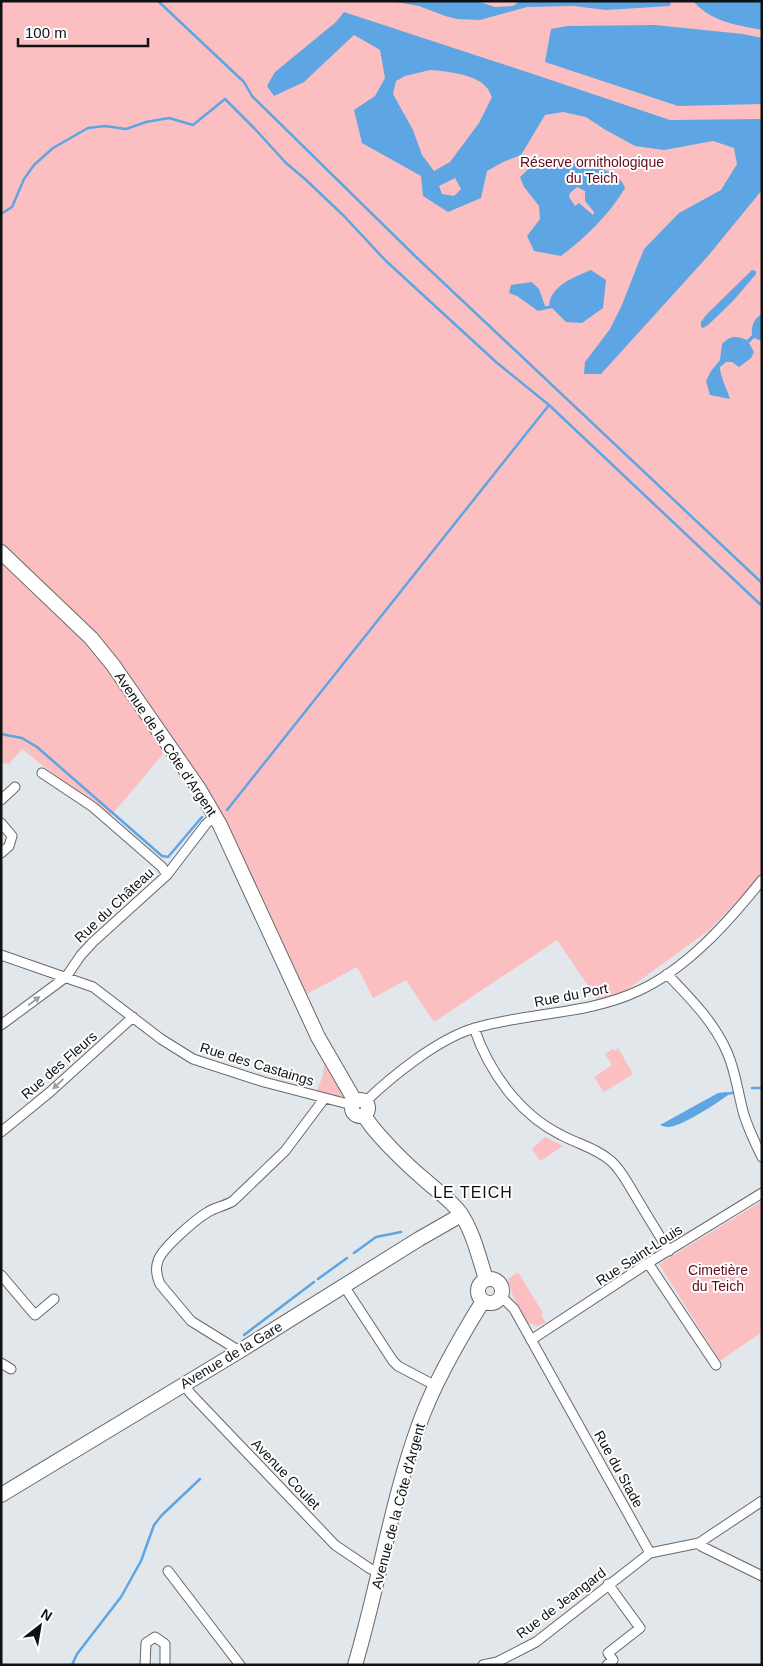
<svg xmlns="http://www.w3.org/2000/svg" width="763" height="1666" font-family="Arial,sans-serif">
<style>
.green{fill:#fbbfc1}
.water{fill:#5da5e3;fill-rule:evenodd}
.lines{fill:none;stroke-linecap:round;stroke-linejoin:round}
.stream{stroke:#5da5e3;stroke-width:2.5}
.street-casing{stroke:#65686c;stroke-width:11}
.secondary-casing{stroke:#65686c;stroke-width:16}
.street{stroke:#fff;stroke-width:9}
.secondary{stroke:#fff;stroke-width:14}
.oneway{fill:#9fa0a0}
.labels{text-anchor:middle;stroke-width:4;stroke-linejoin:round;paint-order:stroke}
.park-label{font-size:14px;fill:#620b1e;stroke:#fff}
.street-label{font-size:14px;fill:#0f1112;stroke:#fff}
.quarter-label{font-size:16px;letter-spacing:1px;fill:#0f1112;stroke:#fff}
</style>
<rect width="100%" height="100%" fill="#e2e7eb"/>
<path class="green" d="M 1,1 L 762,1 L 762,875 L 708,931 L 621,994 L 597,999 L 557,940 L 434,1022 L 406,980 L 373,998 L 357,967 L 298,999 L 208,815 L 164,753 L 109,818 L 22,749 L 9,764 L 1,763 Z
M 618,1048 L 633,1074 L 604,1092 L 594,1077 L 612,1065 L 605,1054 L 613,1049 L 615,1051 Z
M 324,1064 L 343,1095 L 340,1097 L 317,1091 L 323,1075 Z
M 545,1137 L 563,1146 L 540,1161 L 532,1149 Z
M 762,1201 L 762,1332 L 720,1361 L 659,1264 Z
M 518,1272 L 543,1313 L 541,1315 L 546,1323 L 537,1326 L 528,1323 C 519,1309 511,1295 508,1279 Z"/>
<path class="water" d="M 390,1 L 477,1 L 495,7 L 513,6 L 520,1 L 671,1 L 670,6 L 606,10 L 574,6 L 527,7 L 480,20 L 457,19 L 445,16 L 419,6 Z
M 693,1 L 762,1 L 762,30 C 737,25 711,22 693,1 Z
M 344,12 L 545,78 L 670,120 L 762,119 L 762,190 L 708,256 L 601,374 L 584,374 L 585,362 L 610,329 L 621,307 L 644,249 L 679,213 L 721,190 L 737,164 L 734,148 L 713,141 L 664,150 L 635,146 L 604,129 L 586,117 L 563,112 L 545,115 L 521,155 L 503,162 L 487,171 L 481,198 L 448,212 L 423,196 L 421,176 L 362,143 L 354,110 L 375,96 L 385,78 L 380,50 L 354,35 L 304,82 L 274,96 L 267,86 L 275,72 L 336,22 ZM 430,70 C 445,71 476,74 486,87 C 489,89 490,94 492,97 L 479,123 L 450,162 L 434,171 L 422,155 L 413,130 L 393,94 L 396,81 L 405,76 ZM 455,178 L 461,189 L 454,196 L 442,194 L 439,186 Z
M 655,25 L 743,34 L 762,38 L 762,104 L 678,106 L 545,62 L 551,29 L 567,26 Z
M 584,163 C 598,168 620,172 625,188 C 608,216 587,236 561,256 L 534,251 L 527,236 L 540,219 L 539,206 L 524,187 L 520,177 L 534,164 ZM 577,187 L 585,191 L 585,201 L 594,212 L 593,215 L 579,203 L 575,206 L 569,197 L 570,193 Z
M 591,270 L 606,280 L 603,308 L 582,323 L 566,322 L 552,308 L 538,311 L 517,296 L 509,293 L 511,285 L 532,282 L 539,289 L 545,306 L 549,306 C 550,286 574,277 591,270 Z
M 752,270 L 756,271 L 756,274 L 733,301 L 708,325 L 703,328 L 701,327 L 701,322 L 706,315 Z
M 762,314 L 762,341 L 754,338 L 749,343 L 754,352 L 751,358 L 739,367 L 732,362 L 726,362 L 720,367 C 720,376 727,389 730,399 L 710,395 L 706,381 L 711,371 L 720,360 L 722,344 C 731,335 736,336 747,340 L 752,335 C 751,326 754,318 762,314 Z
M 727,1092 L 728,1095 C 717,1103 681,1127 668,1127 C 666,1127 662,1126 660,1125 L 718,1093 Z"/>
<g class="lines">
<path class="stream" d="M 158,1 L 244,82 L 252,96 L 413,254 L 762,583
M 1,214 L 12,207 L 24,179 L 34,165 L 53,148 L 88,128 L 105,126 L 126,129 L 146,122 L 169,118 L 193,125 L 225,99 L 255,129 L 286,163 L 305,179 L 344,216 L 385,260 L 496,362 L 549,405 L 762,606
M 1,734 L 22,738 L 37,747 L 162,856 L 168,857 L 202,817
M 227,810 L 549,405
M 752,1088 L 762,1088
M 726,1094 L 732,1093
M 354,1253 L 376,1237 L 401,1232
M 318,1279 L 347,1258
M 244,1335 L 314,1282
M 72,1665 L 77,1654 L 121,1597 L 141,1561 L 154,1525 L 162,1515 L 200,1479"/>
<defs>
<path id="street" d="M 42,773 L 93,807 L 162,867 L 167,875
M 1,800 L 15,787
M 1,823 L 12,836 L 9,846 L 1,853
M 1,955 L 93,987 L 161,1039 L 193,1059 L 264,1082 L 352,1105
M 667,974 C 690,998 714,1022 727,1052 C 736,1072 738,1094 744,1115 C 749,1130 755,1143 762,1157
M 1,1025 L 66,977 L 81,955 L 93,942 L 167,875 L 206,824 L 215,816
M 474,1028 C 489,1072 519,1114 561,1135 C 578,1144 596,1148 611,1161 C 621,1170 627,1182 633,1192 C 645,1212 657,1232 669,1251
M 365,1102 C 392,1076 439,1038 475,1028 C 529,1012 587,1015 638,991 C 687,969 729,921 762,880
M 1,1132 L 50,1092 L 133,1017
M 648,1263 L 716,1365
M 1,1275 L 35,1315 L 54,1299
M 344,1286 L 393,1361 L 398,1366 L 436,1386
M 501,1296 L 514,1309 L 650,1553
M 531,1340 L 648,1263 L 762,1193
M 238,1352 L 233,1347 L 191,1321 L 160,1284 C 157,1277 155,1269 158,1261 C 161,1249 196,1219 208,1212 C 216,1207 225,1206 233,1201 L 285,1151 L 324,1099
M 1,1363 L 11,1369
M 184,1384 L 190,1393 L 335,1545 L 369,1568 L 379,1573
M 699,1543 L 701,1546 L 762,1576
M 168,1571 L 240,1665
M 145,1665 L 146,1643 L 155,1637 L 165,1644 L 165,1665
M 483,1665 L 497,1662 L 536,1642 L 650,1553 L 699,1543 L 762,1501
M 607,1665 L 613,1660 L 608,1653 L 640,1628 L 608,1584"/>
<path id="secondary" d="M 1,552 L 91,638 L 113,665 L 199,789 L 220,825 L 318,1037 L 355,1101
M352 1108a8 8 0 1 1 16 0a8 8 0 1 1-16 0Z
M 364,1115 C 374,1133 408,1166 425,1180 C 437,1191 452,1201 461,1214 C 474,1234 479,1258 486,1279
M478 1291a12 12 0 1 1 24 0a12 12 0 1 1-24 0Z
M 1,1495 L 238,1352 L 419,1239 L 461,1215
M 355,1665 C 379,1585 391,1501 420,1422 C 435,1381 460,1338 483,1301"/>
</defs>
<use href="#street" class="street-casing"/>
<use href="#secondary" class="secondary-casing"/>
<use href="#street" class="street"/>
<use href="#secondary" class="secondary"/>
</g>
<defs><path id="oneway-solid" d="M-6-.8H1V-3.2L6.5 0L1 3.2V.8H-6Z" transform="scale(1.25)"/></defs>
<g class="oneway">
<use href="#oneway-solid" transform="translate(34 1001) rotate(-37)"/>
<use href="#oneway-solid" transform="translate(58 1084) rotate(137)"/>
</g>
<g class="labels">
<g class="park-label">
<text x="592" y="167">Réserve ornithologique<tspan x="592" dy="16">du Teich</tspan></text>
<text x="718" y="1275">Cimetière<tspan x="718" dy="16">du Teich</tspan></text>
</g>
<g class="street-label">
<text transform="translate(166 744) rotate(56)" y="5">Avenue de la Côte d'Argent</text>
<text transform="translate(114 905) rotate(-43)" y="5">Rue du Château</text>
<text transform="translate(571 995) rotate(-11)" y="5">Rue du Port</text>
<text transform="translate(257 1064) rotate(17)" y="5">Rue des Castaings</text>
<text transform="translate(59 1065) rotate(-41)" y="5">Rue des Fleurs</text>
<text transform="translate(639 1255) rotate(-33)" y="5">Rue Saint-Louis</text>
<text transform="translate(231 1355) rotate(-31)" y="5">Avenue de la Gare</text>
<text transform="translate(619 1469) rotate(61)" y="5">Rue du Stade</text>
<text transform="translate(286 1474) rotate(46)" y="5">Avenue Coulet</text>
<text transform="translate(398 1506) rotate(-75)" y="5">Avenue de la Côte d'Argent</text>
<text transform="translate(561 1603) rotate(-37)" y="5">Rue de Jeangard</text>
</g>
<g class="quarter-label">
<text x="473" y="1198">LE TEICH</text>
</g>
</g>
<rect width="763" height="1666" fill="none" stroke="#0f1112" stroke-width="5"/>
<g transform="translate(40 1626) rotate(31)" stroke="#ffffff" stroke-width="4" paint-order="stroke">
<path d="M0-4L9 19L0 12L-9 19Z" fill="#0f1112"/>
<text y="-8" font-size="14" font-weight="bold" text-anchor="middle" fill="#0f1112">N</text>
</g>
<path d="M18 38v8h130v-8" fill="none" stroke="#0f1112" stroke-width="2.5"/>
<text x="25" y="38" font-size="15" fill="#0f1112" stroke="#ffffff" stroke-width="4" paint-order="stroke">100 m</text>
</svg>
